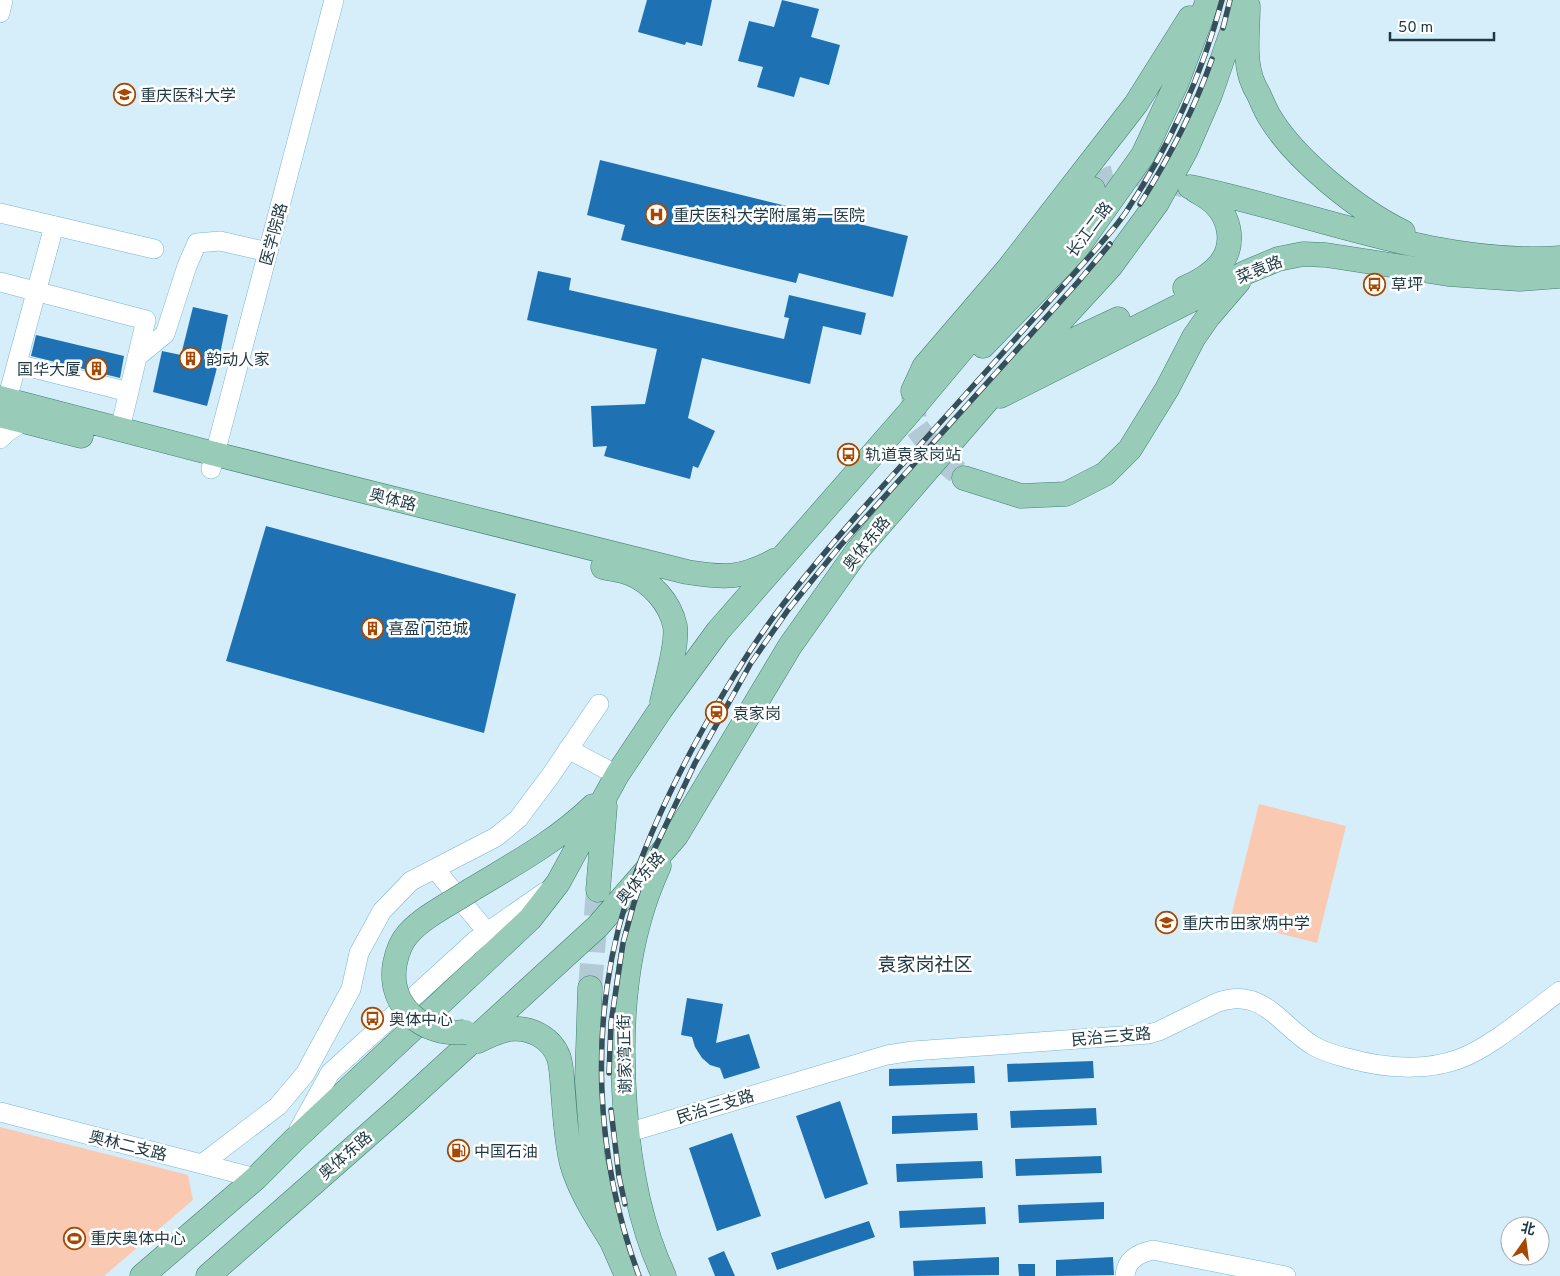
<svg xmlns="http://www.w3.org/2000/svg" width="1560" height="1276" font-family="Overpass,'Noto Sans SC',sans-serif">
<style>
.green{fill:#f9c9b1}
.building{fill:#1e72b3}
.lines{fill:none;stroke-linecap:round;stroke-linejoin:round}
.major-tunnel{stroke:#b1cad6;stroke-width:24;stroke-dasharray:24 12;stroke-linecap:butt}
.minor-casing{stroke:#77b6d1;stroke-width:20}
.major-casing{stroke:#418171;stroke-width:25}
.minor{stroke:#fff;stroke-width:19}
.major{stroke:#98cbb8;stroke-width:24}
.rail-casing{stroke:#36505b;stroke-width:5.5}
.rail{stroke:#fff;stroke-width:4;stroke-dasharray:11;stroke-linecap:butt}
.major-bridge-casing{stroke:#418171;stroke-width:25;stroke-linecap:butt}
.major-bridge{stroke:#98cbb8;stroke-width:24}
.labels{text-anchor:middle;stroke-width:5;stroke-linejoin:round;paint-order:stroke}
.poi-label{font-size:16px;fill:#1f3944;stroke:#fff;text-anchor:start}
.street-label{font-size:16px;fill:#1f3944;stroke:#fff}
.quarter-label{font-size:19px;fill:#1f3944;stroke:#fff}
</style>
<rect width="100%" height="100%" fill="#d6eefa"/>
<path class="green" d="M 1259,804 L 1346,826 L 1317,943 L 1230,921 Z
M 0,1127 L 188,1175 L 193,1200 L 104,1276 L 0,1276 Z"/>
<path class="building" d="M 647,0 L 712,0 L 702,46 L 686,42 L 685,45 L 638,32 Z
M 782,0 L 819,9 L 811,37 L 840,45 L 829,85 L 800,77 L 794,97 L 757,87 L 763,67 L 738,61 L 749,21 L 774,27 Z
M 600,160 L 908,236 L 893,297 L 799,273 L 796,283 L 621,240 L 625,225 L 587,215 Z
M 538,271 L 571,278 L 569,290 L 784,339 L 789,318 L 784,317 L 789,295 L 866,313 L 861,335 L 823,326 L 810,384 L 702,358 L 688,418 L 715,431 L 698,468 L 693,466 L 690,479 L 604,456 L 607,446 L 593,447 L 591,406 L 645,404 L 657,349 L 527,320 Z
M 193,307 L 228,315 L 218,364 L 207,406 L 153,392 L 162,351 L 181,355 Z
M 36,335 L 124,356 L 120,378 L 31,356 Z
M 266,526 L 516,594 L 484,733 L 226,661 Z
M 687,998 L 723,1004 L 716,1043 L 749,1034 L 760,1068 L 724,1079 L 720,1068 L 710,1065 L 702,1058 L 695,1047 L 692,1037 L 681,1035 Z
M 1093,1061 L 1094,1078 L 1008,1082 L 1007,1064 Z
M 974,1066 L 975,1083 L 889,1086 L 889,1069 Z
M 840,1101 L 868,1184 L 825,1199 L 796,1116 Z
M 1096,1108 L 1097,1125 L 1011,1128 L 1010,1111 Z
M 977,1113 L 978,1130 L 892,1134 L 892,1116 Z
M 732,1133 L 761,1216 L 717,1231 L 689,1148 Z
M 1101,1156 L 1102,1173 L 1016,1176 L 1015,1159 Z
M 982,1161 L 983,1178 L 897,1182 L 896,1164 Z
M 1104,1202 L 1104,1219 L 1019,1223 L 1018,1205 Z
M 985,1207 L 986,1224 L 900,1228 L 899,1211 Z
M 869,1221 L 875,1237 L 777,1270 L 771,1253 Z
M 724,1251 L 735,1276 L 715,1276 L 708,1258 Z
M 999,1257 L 999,1275 L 914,1276 L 913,1261 Z
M 1113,1257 L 1114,1275 L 1056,1276 L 1056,1260 Z
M 1018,1264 L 1035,1264 L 1035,1276 L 1019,1276 Z"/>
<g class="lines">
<path class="major-tunnel" d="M 1093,189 C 1100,184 1106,179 1114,177 C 1137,169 1166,181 1189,187
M 913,393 L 915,425 L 937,455 L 964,478
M 590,988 L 598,890"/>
<defs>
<path id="minor" d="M 0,13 L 3,0
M 0,213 L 154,249
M 0,282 L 146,320 L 120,429
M 137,357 L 165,334 L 187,266 L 197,243 L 220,241 L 268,252
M 17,364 L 129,392
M 7,400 L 54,226
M 0,439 L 6,433 L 24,421
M 211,469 L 334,0
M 568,749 L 617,775
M 435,869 L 487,932
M 0,1112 L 256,1178
M 299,1129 L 330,1073 L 476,940 L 545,892
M 627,1133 L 887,1055 L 913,1051 L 1149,1034 L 1159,1031 L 1216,1003 C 1263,985 1280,1026 1314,1046 C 1324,1052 1335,1055 1347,1058 C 1383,1068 1423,1072 1459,1059 C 1492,1047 1531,1012 1560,991
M 202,1164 L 278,1106 L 305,1074 L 351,989 L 359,953 L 382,911 L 411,881 L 496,837 L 518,819 L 551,775 L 599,704
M 1125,1276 C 1126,1260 1138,1253 1153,1250 L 1286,1276"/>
<path id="major" d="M 1248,6 C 1248,29 1244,55 1251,78 C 1253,84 1256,90 1259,95 C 1262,102 1265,109 1269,116 C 1294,159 1358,210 1403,232
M 1190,187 C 1310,212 1438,267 1560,258
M 1185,288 C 1196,283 1212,274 1220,264 C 1235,246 1231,219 1214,203 C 1209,198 1201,194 1195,190
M 983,346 L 1075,251 L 1143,155 L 1177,82 L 1208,0
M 1033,359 L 1118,319
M 913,391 L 924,367 L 1008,269 L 1136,104 L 1190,18
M 1000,396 L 1247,272 L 1278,259 L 1303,254 L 1326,255 L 1448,274 L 1520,279 L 1560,276
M 0,398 L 215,454 L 687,572 C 725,578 741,579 776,560
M 0,415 L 81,436
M 964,478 L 1021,496 L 1066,494 L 1105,474 L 1130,449 L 1167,389 L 1194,337 L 1208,317 L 1239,281
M 603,567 C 611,569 621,570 629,573 C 651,582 670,602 675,626 C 678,645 666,682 662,702
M 659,866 C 624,942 619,1025 625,1107 C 629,1165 639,1223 664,1276
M 471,890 C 514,864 557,841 593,806
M 598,890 L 605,806
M 590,988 L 587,1080 L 593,1159 L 612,1242 L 627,1276
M 478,1041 C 488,1036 499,1031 510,1029 C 531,1027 552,1038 559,1058 C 562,1069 562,1081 563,1092 C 565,1116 566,1140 572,1164 C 580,1192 597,1217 612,1242
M 142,1276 L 256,1178 L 294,1140 L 530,919 L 558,883 L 617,775 L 661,709 L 718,631 L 908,414 L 1042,254 L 1093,189
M 208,1276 L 400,1107 L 598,926 L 676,836 L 790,646 L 858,550 L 985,403 L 1110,267 L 1157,203 L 1186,150 L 1210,95 L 1243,0"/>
</defs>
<use href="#minor" class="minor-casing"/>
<use href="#major" class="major-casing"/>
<use href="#minor" class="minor"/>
<use href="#major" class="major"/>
<defs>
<path id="rail" d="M 1223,28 L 1230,0
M 1140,204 C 1169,158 1194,110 1212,59
M 609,1073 L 611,1023 L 623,943 L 634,903 L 647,865 L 695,763 L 751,663 L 788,610 L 840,546 L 1078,282 L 1110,244
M 611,1110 L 619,1177 L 625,1204
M 639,1276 C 595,1157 588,1021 627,899 C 646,840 673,783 703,729 C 727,686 753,643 784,603 C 829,545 879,490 929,435 C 985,373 1041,310 1097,248 C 1107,236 1118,224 1126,212 C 1169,147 1202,75 1222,0"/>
</defs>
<use href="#rail" class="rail-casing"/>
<use href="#rail" class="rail"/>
<defs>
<path id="major-bridge" d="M 465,1032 C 424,1037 387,1006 395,963 C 397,953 401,942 408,934 C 424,916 450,904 471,890"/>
</defs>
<use href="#major-bridge" class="major-bridge-casing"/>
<use href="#major-bridge" class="major-bridge"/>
</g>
<defs>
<symbol id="university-ring" viewBox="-11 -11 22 22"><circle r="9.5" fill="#fff" stroke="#a84700" stroke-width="1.5"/><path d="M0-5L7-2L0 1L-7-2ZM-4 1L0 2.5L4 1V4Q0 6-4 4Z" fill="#a84700"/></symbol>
<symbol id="hospital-ring" viewBox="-11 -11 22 22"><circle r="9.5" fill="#fff" stroke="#a84700" stroke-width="1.5"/><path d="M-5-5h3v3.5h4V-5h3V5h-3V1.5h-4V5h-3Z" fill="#a84700"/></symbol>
<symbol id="bus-ring" viewBox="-11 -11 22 22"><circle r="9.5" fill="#fff" stroke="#a84700" stroke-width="1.5"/><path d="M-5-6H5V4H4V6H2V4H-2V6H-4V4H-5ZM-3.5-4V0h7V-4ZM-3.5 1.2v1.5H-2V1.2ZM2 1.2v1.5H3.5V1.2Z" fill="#a84700"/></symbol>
<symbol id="building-ring" viewBox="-11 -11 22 22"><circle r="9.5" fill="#fff" stroke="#a84700" stroke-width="1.5"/><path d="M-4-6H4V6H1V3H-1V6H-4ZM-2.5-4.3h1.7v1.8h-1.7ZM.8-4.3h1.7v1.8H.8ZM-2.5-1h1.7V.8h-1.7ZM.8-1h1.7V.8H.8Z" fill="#a84700"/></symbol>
<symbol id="station-ring" viewBox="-11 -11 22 22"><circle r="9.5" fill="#fff" stroke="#a84700" stroke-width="1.5"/><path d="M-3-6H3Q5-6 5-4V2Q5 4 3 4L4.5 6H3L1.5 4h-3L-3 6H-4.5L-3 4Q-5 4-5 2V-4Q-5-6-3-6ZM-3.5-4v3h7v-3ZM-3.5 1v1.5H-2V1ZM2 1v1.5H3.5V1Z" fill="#a84700"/></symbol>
<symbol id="school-ring" viewBox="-11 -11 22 22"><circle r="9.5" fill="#fff" stroke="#a84700" stroke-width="1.5"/><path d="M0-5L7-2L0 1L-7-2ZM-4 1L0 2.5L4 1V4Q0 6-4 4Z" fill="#a84700"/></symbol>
<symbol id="fuel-ring" viewBox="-11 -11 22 22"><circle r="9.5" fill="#fff" stroke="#a84700" stroke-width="1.5"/><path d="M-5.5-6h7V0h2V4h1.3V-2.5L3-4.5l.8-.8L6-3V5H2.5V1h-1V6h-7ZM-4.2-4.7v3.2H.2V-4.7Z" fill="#a84700"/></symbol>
<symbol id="stadium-ring" viewBox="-11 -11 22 22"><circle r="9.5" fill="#fff" stroke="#a84700" stroke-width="1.5"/><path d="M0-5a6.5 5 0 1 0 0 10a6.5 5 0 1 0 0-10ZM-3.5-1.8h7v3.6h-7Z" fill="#a84700"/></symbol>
</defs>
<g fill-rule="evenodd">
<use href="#university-ring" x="112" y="82" width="25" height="25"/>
<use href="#hospital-ring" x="644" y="202" width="25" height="25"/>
<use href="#bus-ring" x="1362" y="272" width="25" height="25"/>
<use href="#building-ring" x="178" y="346" width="25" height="25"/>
<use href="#building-ring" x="84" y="356" width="25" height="25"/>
<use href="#bus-ring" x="836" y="442" width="25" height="25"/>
<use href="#building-ring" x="360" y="616" width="25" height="25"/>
<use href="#station-ring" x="704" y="700" width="25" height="25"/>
<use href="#school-ring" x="1154" y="910" width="25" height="25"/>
<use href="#bus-ring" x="360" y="1006" width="25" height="25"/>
<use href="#fuel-ring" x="446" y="1138" width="25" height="25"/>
<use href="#stadium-ring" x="62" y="1226" width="25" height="25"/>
</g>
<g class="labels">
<g class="poi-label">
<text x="140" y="101">重庆医科大学</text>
<text x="673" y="221">重庆医科大学附属第一医院</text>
<text x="1391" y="290">草坪</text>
<text x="206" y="365">韵动人家</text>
<text x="81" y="375" text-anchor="end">国华大厦</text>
<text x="865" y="460">轨道袁家岗站</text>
<text x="388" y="634">喜盈门·范城</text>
<text x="733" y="719">袁家岗</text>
<text x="1182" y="929">重庆市田家炳中学</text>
<text x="389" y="1025">奥体中心</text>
<text x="474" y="1157">中国石油</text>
<text x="90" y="1244">重庆奥体中心</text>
</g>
<g class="street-label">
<text transform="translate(1089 229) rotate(-53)" y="6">长江二路</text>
<text transform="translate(273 234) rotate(-75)" y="6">医学院路</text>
<text transform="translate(1259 269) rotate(-22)" y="6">菜袁路</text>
<text transform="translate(393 499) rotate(14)" y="6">奥体路</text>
<text transform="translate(866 543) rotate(-51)" y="6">奥体东路</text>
<text transform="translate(640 878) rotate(-49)" y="6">奥体东路</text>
<text transform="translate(1111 1036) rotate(-5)" y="6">民治三支路</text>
<text transform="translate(624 1054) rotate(-91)" y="6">谢家湾正街</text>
<text transform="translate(715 1106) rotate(-17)" y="6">民治三支路</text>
<text transform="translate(128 1145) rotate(14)" y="6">奥林二支路</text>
<text transform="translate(345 1155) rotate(-41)" y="6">奥体东路</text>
</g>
<g class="quarter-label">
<text x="925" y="971">袁家岗社区</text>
</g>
</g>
<g transform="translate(1525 1241) rotate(14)"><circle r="24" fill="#ffffff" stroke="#a5b0b4"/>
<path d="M0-4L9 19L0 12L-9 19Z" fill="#a84700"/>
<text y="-8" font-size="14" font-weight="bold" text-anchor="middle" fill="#1f3944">北</text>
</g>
<path d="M1390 32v8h104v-8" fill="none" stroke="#1f3944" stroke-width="2.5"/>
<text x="1398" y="32" font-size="15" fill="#1f3944" stroke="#ffffff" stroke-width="4" paint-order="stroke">50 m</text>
</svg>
